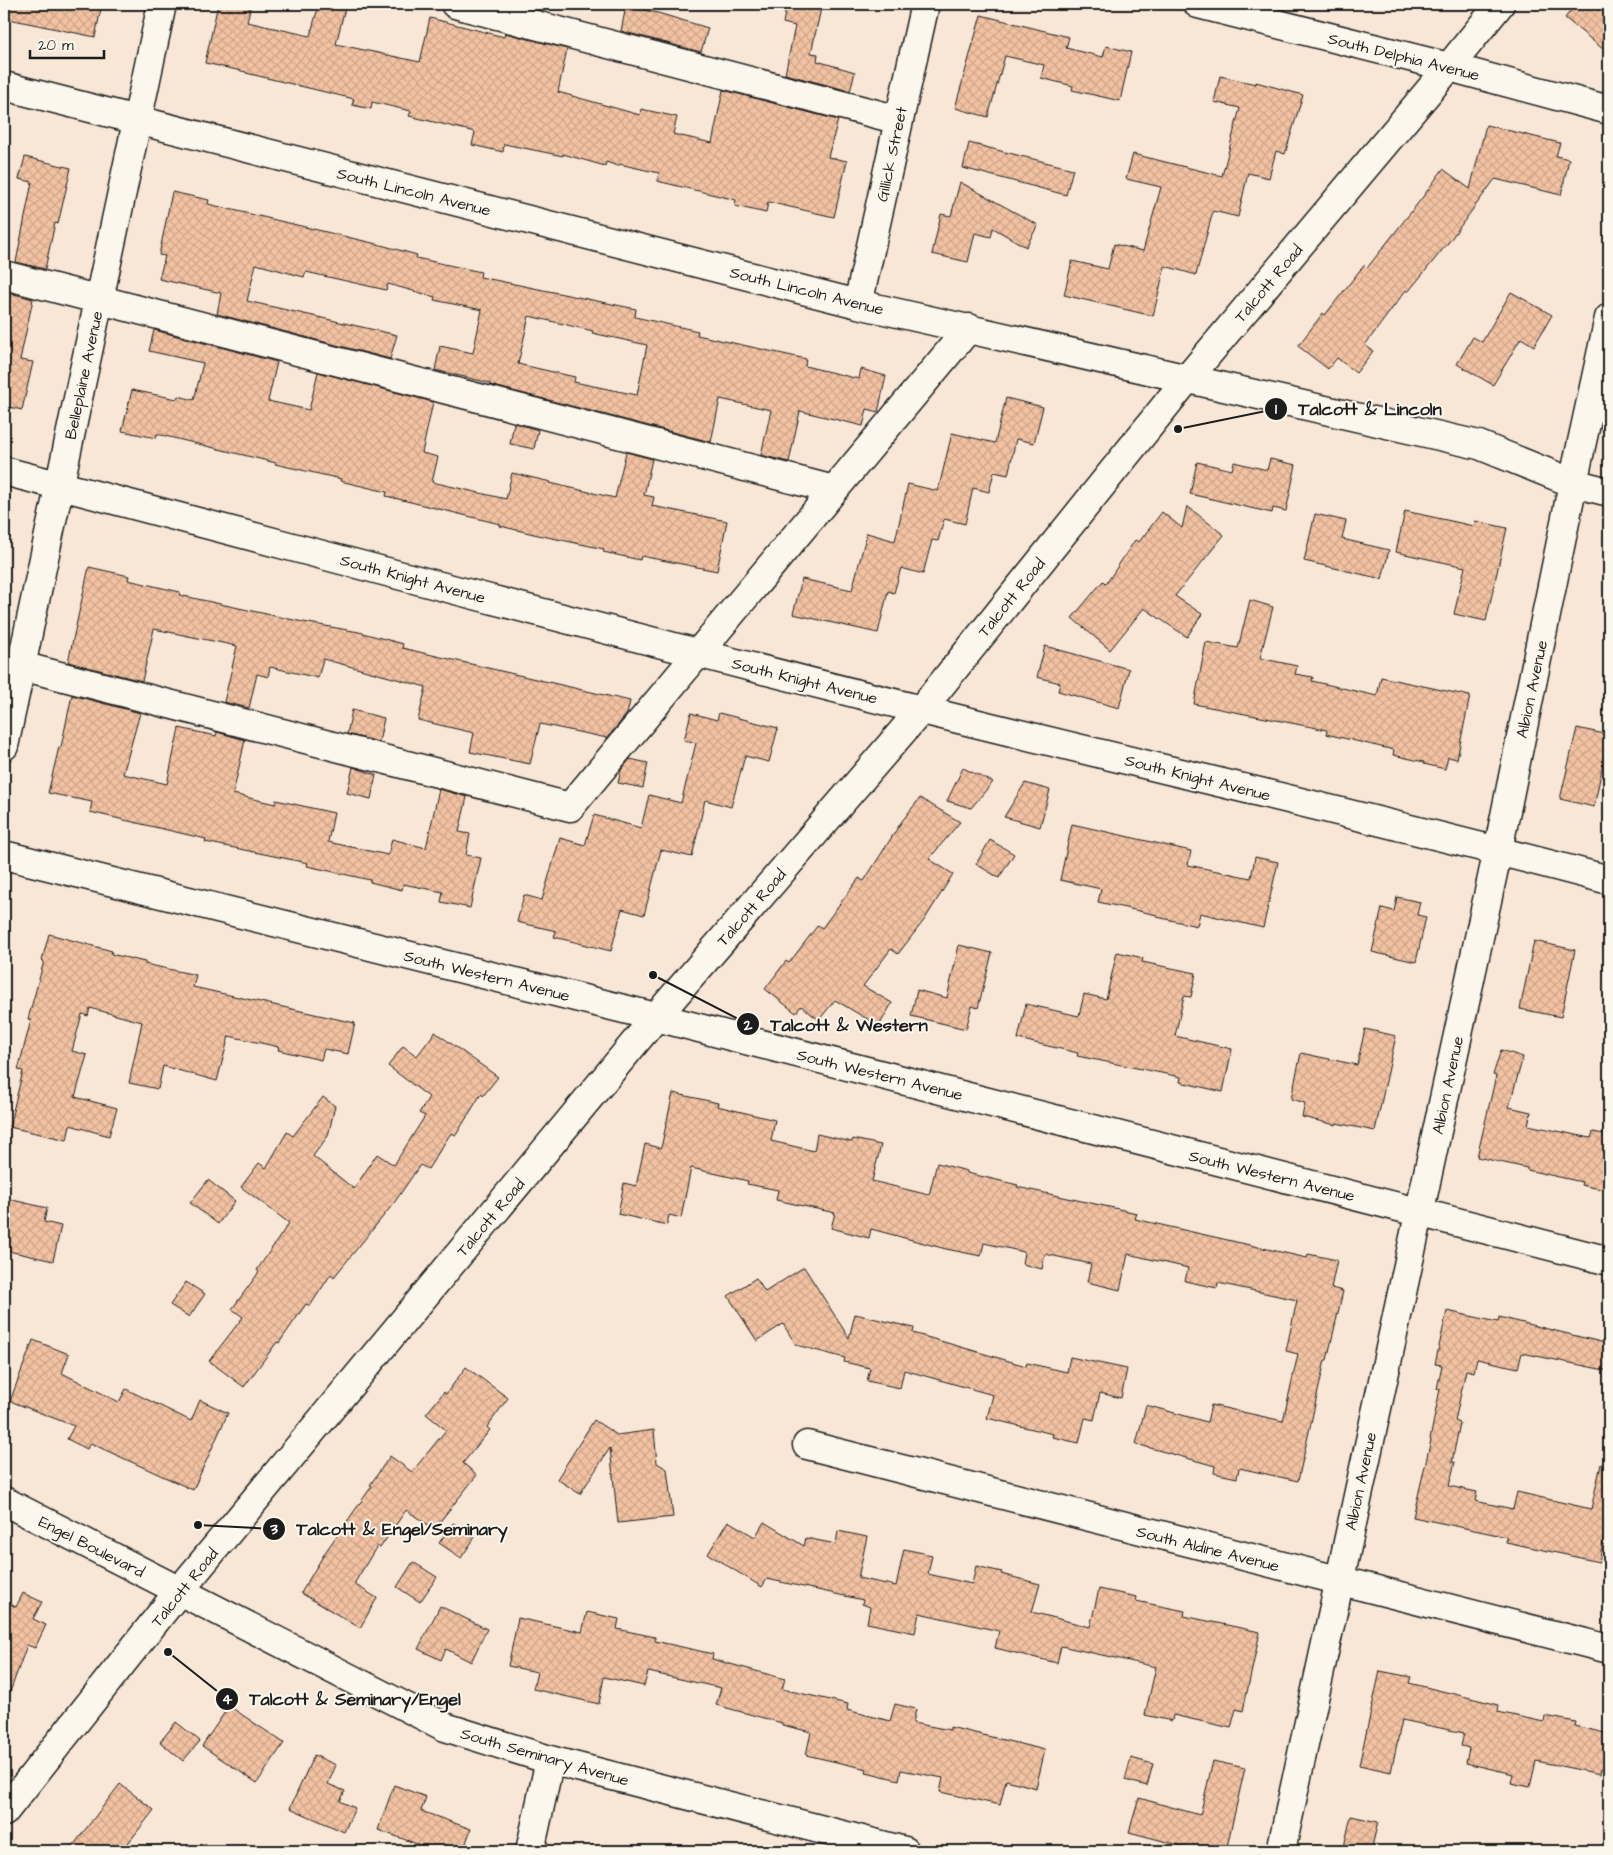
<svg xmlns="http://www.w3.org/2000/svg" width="1613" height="1855" font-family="'Architects Daughter',sans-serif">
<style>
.building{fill:url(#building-cross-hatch);stroke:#1c1c1c;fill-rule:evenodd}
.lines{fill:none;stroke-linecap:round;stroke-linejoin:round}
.minor-casing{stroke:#1c1c1c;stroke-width:31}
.minor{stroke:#fbf7ec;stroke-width:28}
.labels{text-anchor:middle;stroke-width:4;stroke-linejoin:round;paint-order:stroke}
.street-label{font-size:16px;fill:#1c1c1c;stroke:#fbf7ec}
.leader{fill:none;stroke:#1c1c1c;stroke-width:2}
.callout-dot{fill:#1c1c1c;stroke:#fbf7ec;stroke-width:2}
.mark-label{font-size:15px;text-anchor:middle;font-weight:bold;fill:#fff}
.callout-label{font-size:18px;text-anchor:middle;font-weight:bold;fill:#1c1c1c;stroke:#fbf7ec;stroke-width:4;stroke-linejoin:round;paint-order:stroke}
</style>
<defs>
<pattern id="building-cross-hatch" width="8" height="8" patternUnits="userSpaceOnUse" patternTransform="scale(1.25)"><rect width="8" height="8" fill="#f2c2a2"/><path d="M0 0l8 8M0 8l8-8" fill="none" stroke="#cfa68b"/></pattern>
</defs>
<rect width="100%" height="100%" fill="#f8e7d6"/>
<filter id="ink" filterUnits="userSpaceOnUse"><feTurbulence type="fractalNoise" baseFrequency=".02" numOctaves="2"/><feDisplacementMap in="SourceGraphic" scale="10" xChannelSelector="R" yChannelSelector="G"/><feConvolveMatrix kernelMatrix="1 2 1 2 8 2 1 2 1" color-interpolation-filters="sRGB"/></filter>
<g filter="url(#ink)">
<path class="building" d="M 4,4 L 102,4 L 95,37 L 4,18 Z
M 218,4 L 251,4 L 247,22 L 310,36 L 319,4 L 346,4 L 336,44 L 420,62 L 430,18 L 504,37 L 505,33 L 567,49 L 558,92 L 640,115 L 641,109 L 677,117 L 673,134 L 712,143 L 723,90 L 838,120 L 828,157 L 847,161 L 834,217 L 768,202 L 766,213 L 735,206 L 736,200 L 657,181 L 659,173 L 619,164 L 618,166 L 606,162 L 605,166 L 563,154 L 563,156 L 504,144 L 503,152 L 472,145 L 475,132 L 409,116 L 411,111 L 372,102 L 371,109 L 352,105 L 354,99 L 246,73 L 246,72 L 205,63 Z
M 516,4 L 539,4 L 538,9 Z
M 787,4 L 822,4 L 811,53 L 818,54 L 817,61 L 855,72 L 850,91 L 785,74 L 795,26 L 783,23 Z
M 1576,4 L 1609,4 L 1609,54 L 1565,18 Z
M 626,6 L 658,13 L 708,28 L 701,52 L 621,31 Z
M 981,15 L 1069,37 L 1066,48 L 1103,57 L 1106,46 L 1131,52 L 1120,101 L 1072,90 L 1073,86 L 1041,78 L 1044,65 L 1005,56 L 988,117 L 955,108 Z
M 1220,76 L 1256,84 L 1256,82 L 1303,95 L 1285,154 L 1276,151 L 1269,178 L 1248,173 L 1238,217 L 1213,211 L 1196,275 L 1165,266 L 1153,316 L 1064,295 L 1072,261 L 1108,269 L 1114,244 L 1143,251 L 1161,187 L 1126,179 L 1133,154 L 1222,176 L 1240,108 L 1214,102 Z
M 1486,125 L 1560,143 L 1556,156 L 1569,159 L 1561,195 L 1495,179 L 1448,243 L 1408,292 L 1406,290 L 1365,345 L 1373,351 L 1356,373 L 1337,358 L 1328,369 L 1298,346 L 1323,313 L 1325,315 L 1364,265 L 1367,268 L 1422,198 L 1443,169 L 1470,189 Z
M 969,143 L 1073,169 L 1066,195 L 963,168 Z
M 25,157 L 71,168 L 58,224 L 55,223 L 45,269 L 16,262 L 32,182 L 19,179 Z
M 960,182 L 1038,225 L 1026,247 L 993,228 L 991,237 L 975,233 L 968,262 L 932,254 L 941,214 L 951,216 Z
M 172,192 L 209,200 L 208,204 L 381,245 L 417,255 L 416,258 L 481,272 L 480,277 L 636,309 L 635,317 L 698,331 L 697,335 L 806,359 L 805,366 L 859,379 L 861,369 L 886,376 L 878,412 L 867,409 L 863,426 L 800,411 L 789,462 L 761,455 L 771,410 L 720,399 L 711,442 L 490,385 L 490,383 L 435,370 L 440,346 L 473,353 L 482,310 L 434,300 L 435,297 L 388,284 L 386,290 L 306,272 L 304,277 L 256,264 L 247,301 L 397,335 L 390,359 L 217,314 L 221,293 L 159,279 L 165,256 L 159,255 ZM 529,316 L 593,331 L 592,333 L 647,345 L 637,395 L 574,382 L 575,377 L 518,364 Z
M 1511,292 L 1552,315 L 1534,346 L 1521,338 L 1493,385 L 1457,364 L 1473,337 L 1482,342 Z
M 4,293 L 9,294 L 10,293 L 33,299 L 20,360 L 33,362 L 22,410 L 4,406 Z
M 154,330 L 277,362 L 268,401 L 309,410 L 318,372 L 433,402 L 422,453 L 438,457 L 432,482 L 506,499 L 512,473 L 551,482 L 550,483 L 615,498 L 626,452 L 652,459 L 644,495 L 654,497 L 652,506 L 727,521 L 717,571 L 641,556 L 640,560 L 603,552 L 604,549 L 538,535 L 500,526 L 500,524 L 386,496 L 387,492 L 340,481 L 341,479 L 275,464 L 276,463 L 157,434 L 156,438 L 122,431 L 132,390 L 177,399 L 178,396 L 194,400 L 203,363 L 149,351 Z
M 1006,398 L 1043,407 L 1034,443 L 1016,439 L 1008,475 L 994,472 L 989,492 L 973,488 L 965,524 L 944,519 L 938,541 L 932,540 L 923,574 L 901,568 L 894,593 L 888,591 L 878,633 L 793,614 L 802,579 L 852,590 L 867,533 L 895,541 L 908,484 L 938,491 L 952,433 L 995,443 Z
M 514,423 L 538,430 L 534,449 L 510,444 Z
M 1270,459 L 1296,465 L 1286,511 L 1273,508 L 1272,513 L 1190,494 L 1197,462 L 1232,470 L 1234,462 L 1267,470 Z
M 1187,506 L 1224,535 L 1175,596 L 1202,614 L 1187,637 L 1144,608 L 1110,650 L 1072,618 L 1103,581 L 1106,584 L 1135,540 L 1139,542 L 1162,512 L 1182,528 Z
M 1405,511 L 1474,526 L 1475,521 L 1507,528 L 1486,621 L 1454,614 L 1465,567 L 1396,552 Z
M 1315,514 L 1346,521 L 1342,539 L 1389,550 L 1382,579 L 1304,561 Z
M 89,567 L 129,576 L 128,580 L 180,592 L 179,595 L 303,622 L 359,632 L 403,644 L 402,648 L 630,701 L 627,714 L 607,738 L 540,724 L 530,764 L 470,752 L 474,733 L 418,720 L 426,687 L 323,659 L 318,678 L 270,667 L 268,677 L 257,674 L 249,708 L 224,702 L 237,646 L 154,629 L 142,681 L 68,662 Z
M 1250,600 L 1273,607 L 1260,658 L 1297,666 L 1295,674 L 1313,677 L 1312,681 L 1377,696 L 1381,677 L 1470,696 L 1457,759 L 1448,757 L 1445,769 L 1424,764 L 1424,762 L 1393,755 L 1394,750 L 1326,734 L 1327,730 L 1194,704 L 1206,642 L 1238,648 Z
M 1045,646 L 1129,669 L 1119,708 L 1058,691 L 1060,683 L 1037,677 Z
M 72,695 L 140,713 L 123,774 L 167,784 L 179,728 L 216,736 L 217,732 L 245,740 L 233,794 L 275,804 L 276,800 L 334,813 L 328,842 L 388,855 L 392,839 L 426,848 L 439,789 L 467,797 L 459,832 L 470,834 L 466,855 L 481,858 L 470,908 L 441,902 L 443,892 L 403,884 L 402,890 L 370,882 L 370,880 L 307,866 L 308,863 L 205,842 L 206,839 L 90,812 L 92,802 L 48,793 L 59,747 L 61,747 Z
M 352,710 L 384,718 L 379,742 L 347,734 Z
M 691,713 L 717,720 L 719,713 L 778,728 L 769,762 L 745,756 L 731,807 L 705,800 L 692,857 L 661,850 L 644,915 L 622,909 L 611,951 L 554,937 L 556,931 L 517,922 L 524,895 L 542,900 L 560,838 L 585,845 L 594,815 L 641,828 L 649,795 L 681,803 L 696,743 L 684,740 Z
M 1577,728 L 1609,735 L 1594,807 L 1560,799 Z
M 630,759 L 648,763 L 643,788 L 618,783 L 621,770 Z
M 353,767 L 376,775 L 371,799 L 347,793 Z
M 963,768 L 993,782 L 971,808 L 947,801 Z
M 1025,783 L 1050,790 L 1040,827 L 1004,817 Z
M 920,798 L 960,822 L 929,859 L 953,874 L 925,919 L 898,954 L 891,949 L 863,986 L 892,1003 L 879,1026 L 835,1000 L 819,1020 L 801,1006 L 796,1013 L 765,989 L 786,961 L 789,963 L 818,925 L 822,928 L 859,878 L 864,881 L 902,821 Z
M 1072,824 L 1191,851 L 1188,865 L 1251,878 L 1255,857 L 1278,862 L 1263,928 L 1200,913 L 1197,926 L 1157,917 L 1157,915 L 1098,902 L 1101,889 L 1060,880 Z
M 990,840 L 1014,854 L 999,878 L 976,864 Z
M 1397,897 L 1420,902 L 1417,915 L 1426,917 L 1416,962 L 1372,952 L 1382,908 L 1394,911 Z
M 49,934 L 112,951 L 111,954 L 145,962 L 145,964 L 196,975 L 193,987 L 355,1023 L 348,1054 L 324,1049 L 321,1060 L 278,1050 L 279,1047 L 229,1036 L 217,1081 L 163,1066 L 158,1089 L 129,1083 L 142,1022 L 90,1008 L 88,1016 L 82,1014 L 72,1051 L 87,1055 L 75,1097 L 117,1108 L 109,1136 L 70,1125 L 67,1140 L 9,1127 L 23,1071 L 18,1070 L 31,1020 L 28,1019 L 44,961 L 42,960 Z
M 1534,941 L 1575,950 L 1561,1017 L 1520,1009 Z
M 959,945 L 992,953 L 978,1008 L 972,1006 L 966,1029 L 911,1016 L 917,990 L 947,998 Z
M 1117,952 L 1143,958 L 1142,962 L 1196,973 L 1191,997 L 1184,996 L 1175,1036 L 1232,1049 L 1223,1092 L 1180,1082 L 1181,1077 L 1077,1056 L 1078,1053 L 1018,1039 L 1026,1004 L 1079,1016 L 1084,994 L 1106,999 Z
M 1365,1029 L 1396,1036 L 1375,1131 L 1336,1123 L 1336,1125 L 1302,1117 L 1305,1103 L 1291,1099 L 1301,1053 L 1357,1065 Z
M 435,1032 L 498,1077 L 483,1096 L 481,1094 L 456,1135 L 451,1133 L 428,1169 L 420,1165 L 394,1203 L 334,1277 L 331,1274 L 310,1306 L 306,1304 L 279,1343 L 277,1342 L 244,1387 L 209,1361 L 243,1317 L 232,1309 L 259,1272 L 257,1270 L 289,1223 L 241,1187 L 259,1163 L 266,1168 L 287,1132 L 293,1136 L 323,1097 L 335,1106 L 328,1136 L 313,1156 L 354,1189 L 377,1154 L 394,1165 L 425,1116 L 419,1113 L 429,1097 L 388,1066 L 403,1046 L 417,1056 Z
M 1501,1050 L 1523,1057 L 1509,1107 L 1531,1112 L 1528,1125 L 1591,1138 L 1593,1132 L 1609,1135 L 1609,1191 L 1581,1185 L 1582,1182 L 1527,1170 L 1527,1168 L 1477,1157 L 1496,1076 L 1493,1075 Z
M 673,1093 L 718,1103 L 717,1106 L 775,1120 L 771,1141 L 814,1151 L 817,1134 L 852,1142 L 853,1139 L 881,1145 L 872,1181 L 929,1195 L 937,1163 L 967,1171 L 967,1173 L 1018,1185 L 1017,1187 L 1137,1213 L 1135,1219 L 1307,1258 L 1308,1254 L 1337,1260 L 1331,1288 L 1343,1291 L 1327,1360 L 1325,1360 L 1298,1481 L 1239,1468 L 1237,1478 L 1214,1473 L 1215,1466 L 1136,1444 L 1146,1405 L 1207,1422 L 1211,1405 L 1283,1421 L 1298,1354 L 1286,1351 L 1297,1300 L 1218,1283 L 1217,1288 L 1185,1281 L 1188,1268 L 1128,1254 L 1120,1290 L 1087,1282 L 1091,1264 L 1045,1254 L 1042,1269 L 1022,1264 L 1024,1252 L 984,1243 L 981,1256 L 946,1249 L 871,1229 L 869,1238 L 831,1228 L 835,1213 L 776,1200 L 778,1190 L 747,1184 L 748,1181 L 691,1168 L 681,1218 L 669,1215 L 667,1225 L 618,1214 L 624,1183 L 636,1186 L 645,1144 L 661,1148 Z
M 208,1180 L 235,1201 L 218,1224 L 190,1203 Z
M 4,1198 L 47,1208 L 44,1222 L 61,1226 L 53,1261 L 4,1250 Z
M 804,1267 L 849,1338 L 855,1314 L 914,1328 L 913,1333 L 1026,1366 L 1027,1363 L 1067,1372 L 1070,1357 L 1127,1369 L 1121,1398 L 1100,1393 L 1094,1420 L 1085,1418 L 1079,1443 L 1052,1437 L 1053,1434 L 987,1418 L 993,1395 L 904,1370 L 900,1388 L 867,1381 L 870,1368 L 844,1362 L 845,1358 L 796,1345 L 783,1324 L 757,1341 L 728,1296 L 756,1278 L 765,1292 Z
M 186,1282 L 205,1294 L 189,1317 L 170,1305 Z
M 1447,1311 L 1498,1322 L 1499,1317 L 1609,1344 L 1609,1371 L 1522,1353 L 1518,1368 L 1477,1359 L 1474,1372 L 1466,1370 L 1455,1421 L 1460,1423 L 1452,1462 L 1455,1462 L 1449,1486 L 1477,1492 L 1475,1501 L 1513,1509 L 1517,1492 L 1591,1509 L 1601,1464 L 1609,1465 L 1609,1512 L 1599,1562 L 1506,1542 L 1507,1537 L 1413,1517 L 1431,1440 L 1430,1439 L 1440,1389 L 1437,1389 L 1442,1365 L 1435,1364 Z
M 33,1340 L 69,1354 L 62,1373 L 119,1402 L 126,1389 L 191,1421 L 200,1400 L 228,1413 L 193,1490 L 90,1443 L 87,1449 L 67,1439 L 74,1426 L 10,1401 Z
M 466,1367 L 508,1398 L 487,1427 L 490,1430 L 463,1463 L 477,1475 L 434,1529 L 406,1510 L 380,1548 L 377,1546 L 354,1584 L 377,1598 L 360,1628 L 301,1593 L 326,1551 L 372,1486 L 370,1485 L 390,1456 L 412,1472 L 446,1430 L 426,1414 L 444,1392 L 446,1394 Z
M 594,1420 L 617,1435 L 654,1430 L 657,1463 L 667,1469 L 673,1517 L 618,1523 L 610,1448 L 580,1494 L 557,1479 Z
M 728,1521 L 755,1537 L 764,1522 L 804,1546 L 806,1538 L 836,1544 L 838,1531 L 867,1537 L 858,1578 L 896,1586 L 904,1549 L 932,1555 L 928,1574 L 972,1584 L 976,1566 L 1002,1572 L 1001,1574 L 1040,1584 L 1032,1612 L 1090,1627 L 1099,1589 L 1137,1597 L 1136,1601 L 1185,1611 L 1184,1616 L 1260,1632 L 1243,1711 L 1236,1709 L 1231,1728 L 1173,1715 L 1172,1721 L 1145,1715 L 1156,1667 L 1061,1646 L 1057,1663 L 995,1648 L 999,1631 L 919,1613 L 915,1633 L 867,1623 L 870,1607 L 862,1604 L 863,1600 L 767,1579 L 762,1587 L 708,1554 Z
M 453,1523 L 475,1537 L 461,1558 L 439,1543 Z
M 413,1562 L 437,1577 L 420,1602 L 397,1587 Z
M 23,1593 L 42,1602 L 33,1619 L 46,1625 L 35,1648 L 27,1645 L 6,1703 L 4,1702 L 4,1601 L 16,1607 Z
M 440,1606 L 487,1629 L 471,1662 L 446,1649 L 441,1660 L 418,1649 Z
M 587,1612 L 619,1619 L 617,1629 L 655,1637 L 655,1641 L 713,1654 L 712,1659 L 785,1679 L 782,1689 L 848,1704 L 847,1710 L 890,1721 L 895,1704 L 916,1709 L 913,1723 L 950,1730 L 950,1727 L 1045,1750 L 1036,1788 L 1006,1780 L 1000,1805 L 940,1792 L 943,1778 L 901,1770 L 899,1780 L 866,1772 L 867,1769 L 806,1755 L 811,1732 L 782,1725 L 782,1723 L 716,1705 L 721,1688 L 648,1672 L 644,1686 L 604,1677 L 599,1704 L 533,1689 L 537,1672 L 508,1666 L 518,1618 L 582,1632 Z
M 1380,1671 L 1411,1677 L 1409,1683 L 1499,1705 L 1498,1712 L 1544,1722 L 1545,1716 L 1576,1722 L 1575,1726 L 1609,1734 L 1609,1770 L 1601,1768 L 1600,1774 L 1536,1761 L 1530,1787 L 1511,1783 L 1513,1774 L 1466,1763 L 1469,1748 L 1461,1746 L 1464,1733 L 1402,1720 L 1391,1772 L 1359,1765 Z
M 229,1706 L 284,1743 L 257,1783 L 202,1746 Z
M 176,1722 L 200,1741 L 183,1761 L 160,1742 Z
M 314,1755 L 336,1765 L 328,1784 L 345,1791 L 340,1801 L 355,1808 L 344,1832 L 290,1808 Z
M 1131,1758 L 1153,1764 L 1147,1786 L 1125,1780 Z
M 1213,1761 L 1245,1768 L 1226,1851 L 1201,1851 L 1129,1832 L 1139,1798 L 1200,1815 Z
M 120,1784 L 154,1810 L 122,1851 L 69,1851 Z
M 394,1785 L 426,1797 L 421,1811 L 471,1829 L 463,1851 L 437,1851 L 378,1830 Z
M 1351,1816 L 1378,1822 L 1371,1851 L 1343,1851 Z"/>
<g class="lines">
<defs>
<path id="minor" d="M 455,4 L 899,120
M 1198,4 L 1449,67 L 1609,110
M 4,86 L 858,304 L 1479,445 L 1573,483 L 1609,492
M 4,275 L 834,490
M 858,304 L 925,4
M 4,471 C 310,551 615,634 922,710 C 1151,767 1381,819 1609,880
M 21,666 L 570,807 L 969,328
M 4,746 L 162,4
M 4,855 L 656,1017 L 1609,1261
M 807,1445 L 1609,1649
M 4,1501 L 445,1727 L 550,1760 L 905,1851
M 4,1812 L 180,1590 L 656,1017 L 921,710 L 1187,379 L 1449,67 L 1500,4
M 530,1851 L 550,1760
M 1281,1851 L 1498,850 L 1573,483 L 1609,318"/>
</defs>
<use href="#minor" class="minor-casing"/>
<use href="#minor" class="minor"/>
</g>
</g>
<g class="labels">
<g class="street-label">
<text transform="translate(1404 56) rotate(14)" y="6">South Delphia Avenue</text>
<text transform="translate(891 154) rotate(-78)" y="6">Gillick Street</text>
<text transform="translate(414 191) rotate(14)" y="6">South Lincoln Avenue</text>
<text transform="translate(1268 283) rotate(-50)" y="6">Talcott Road</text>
<text transform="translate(807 290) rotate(14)" y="6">South Lincoln Avenue</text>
<text transform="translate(83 375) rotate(-78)" y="6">Belleplaine Avenue</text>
<text transform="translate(413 578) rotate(15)" y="6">South Knight Avenue</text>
<text transform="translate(1011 597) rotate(-51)" y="6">Talcott Road</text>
<text transform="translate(805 680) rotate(14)" y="6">South Knight Avenue</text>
<text transform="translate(1531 689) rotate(-78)" y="6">Albion Avenue</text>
<text transform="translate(1198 777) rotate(14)" y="6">South Knight Avenue</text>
<text transform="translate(751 907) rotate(-49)" y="6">Talcott Road</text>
<text transform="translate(487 975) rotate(14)" y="6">South Western Avenue</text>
<text transform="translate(880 1074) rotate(14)" y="6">South Western Avenue</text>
<text transform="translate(1447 1085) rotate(-78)" y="6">Albion Avenue</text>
<text transform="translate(1272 1175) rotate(14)" y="6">South Western Avenue</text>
<text transform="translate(490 1217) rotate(-50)" y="6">Talcott Road</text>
<text transform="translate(1360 1481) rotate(-78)" y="6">Albion Avenue</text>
<text transform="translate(92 1546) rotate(27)" y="6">Engel Boulevard</text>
<text transform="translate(1208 1548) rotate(14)" y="6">South Aldine Avenue</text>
<text transform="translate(184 1587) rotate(-51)" y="6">Talcott Road</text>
<text transform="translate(545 1756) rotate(16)" y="6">South Seminary Avenue</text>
</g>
</g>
<path class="leader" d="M1178 429L1276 409M653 975L748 1024M198 1525L274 1529M168 1652L227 1699"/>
<g class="callout-dot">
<circle cx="1178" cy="429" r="5"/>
<circle cx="653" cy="975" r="5"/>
<circle cx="198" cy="1525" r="5"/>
<circle cx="168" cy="1652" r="5"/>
<circle cx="1276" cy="409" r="12"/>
<circle cx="748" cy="1024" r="12"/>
<circle cx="274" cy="1529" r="12"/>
<circle cx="227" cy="1699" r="12"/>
</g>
<g class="mark-label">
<text x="1276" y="414">1</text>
<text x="748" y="1030">2</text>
<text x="274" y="1534">3</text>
<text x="227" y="1704">4</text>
</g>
<g class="callout-label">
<text x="1370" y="415">Talcott &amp; Lincoln</text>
<text x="849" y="1031">Talcott &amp; Western</text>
<text x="402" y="1535">Talcott &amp; Engel/Seminary</text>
<text x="355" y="1705">Talcott &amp; Seminary/Engel</text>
</g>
<rect width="1613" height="1855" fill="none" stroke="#fbf7ec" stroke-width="20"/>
<rect x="10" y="10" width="1593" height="1835" fill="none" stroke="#1c1c1c" stroke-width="2" filter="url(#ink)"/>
<path d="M30 50v8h74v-8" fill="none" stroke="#1c1c1c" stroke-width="2.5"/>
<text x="38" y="50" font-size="15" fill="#1c1c1c" stroke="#fbf7ec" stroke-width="4" paint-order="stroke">20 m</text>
</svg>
